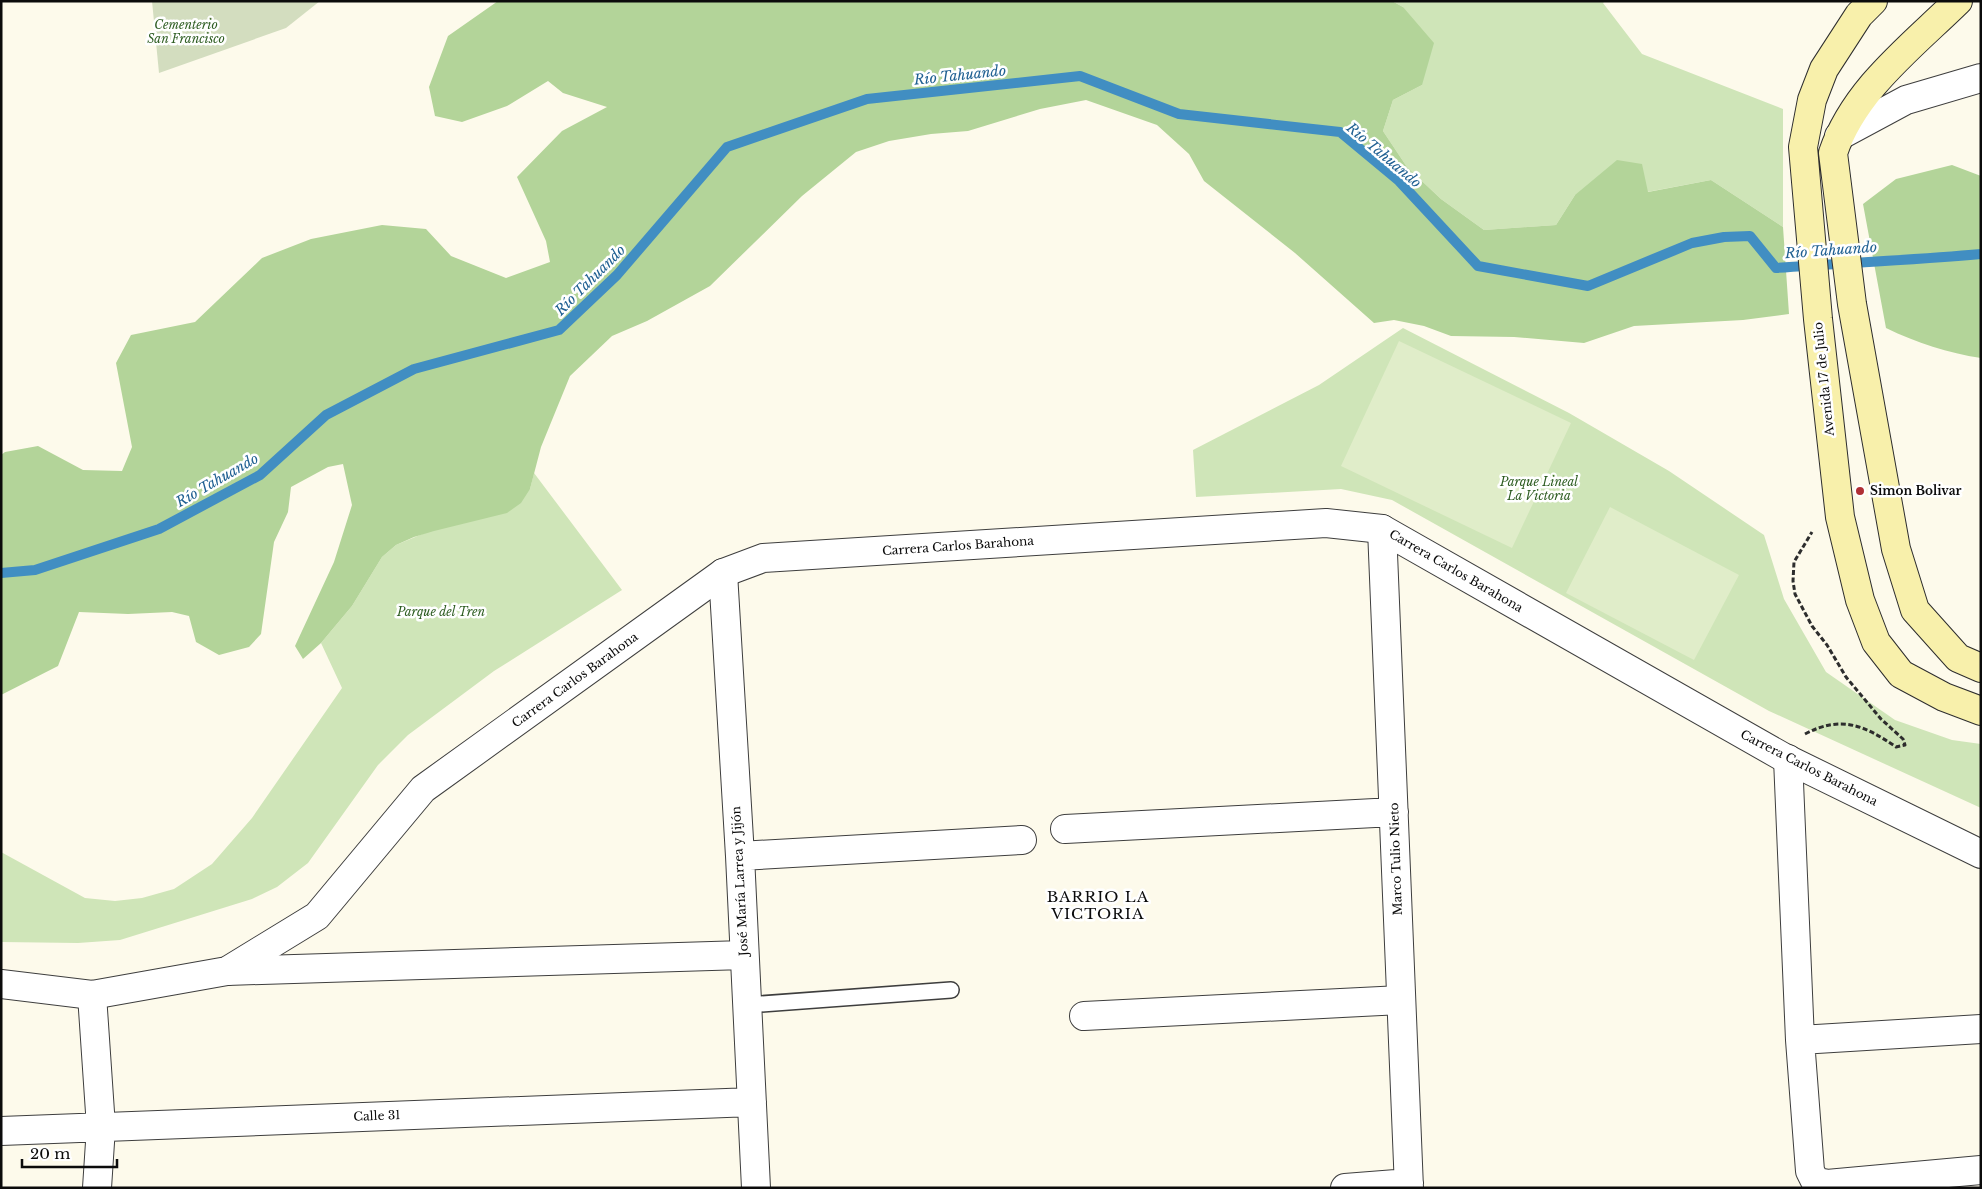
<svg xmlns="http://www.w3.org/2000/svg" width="1982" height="1189" font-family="'Libre Baskerville',serif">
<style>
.green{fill:#cfe5b8}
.forest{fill:#b3d499}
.cemetery{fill:#d3ddbf}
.pitch{fill:#e0edc9}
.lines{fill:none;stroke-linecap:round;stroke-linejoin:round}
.stream{stroke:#418ec2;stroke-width:10}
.service-casing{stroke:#3e3e3e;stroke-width:18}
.minor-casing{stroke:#3e3e3e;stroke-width:30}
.tertiary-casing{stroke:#3e3e3e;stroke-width:30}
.secondary-casing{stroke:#2d2d2d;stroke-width:30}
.path{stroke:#2d2d2d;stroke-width:3;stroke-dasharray:5 2.5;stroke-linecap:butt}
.service{stroke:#fff;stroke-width:15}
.minor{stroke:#fff;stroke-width:28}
.tertiary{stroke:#fff;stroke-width:28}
.secondary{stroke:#f8f0ab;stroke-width:28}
.poi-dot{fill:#b02f35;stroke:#fff;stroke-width:2}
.labels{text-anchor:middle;stroke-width:5;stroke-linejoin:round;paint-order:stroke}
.park-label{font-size:12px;font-style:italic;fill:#2e5d22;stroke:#fff}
.street-label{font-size:12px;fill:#0b0b0b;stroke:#fff}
.poi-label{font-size:12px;font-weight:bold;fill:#0b0b0b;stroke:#fff;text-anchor:start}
.water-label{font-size:14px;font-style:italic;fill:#206092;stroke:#fff}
.quarter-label{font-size:15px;letter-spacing:1px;fill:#0b0b0b;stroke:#fff}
</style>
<rect width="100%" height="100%" fill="#fdfaeb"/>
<path class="green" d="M 1392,1 L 1605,1 L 1603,3 L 1642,54 L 1783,109 L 1783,227 L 1711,180 L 1647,192 L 1575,195 L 1556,225 L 1484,230 L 1441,199 L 1407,167 L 1383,131 L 1393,100 L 1422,85 L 1403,7 Z
M 1403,328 L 1569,413 L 1669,471 L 1764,535 L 1784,599 L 1826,672 L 1895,720 L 1952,740 L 1981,744 L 1981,808 L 1769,711 L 1392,500 L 1341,489 L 1196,497 L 1193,450 L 1319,385 Z
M 534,473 L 622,590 L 494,671 L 408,735 L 378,765 L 308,863 L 277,887 L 252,899 L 120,940 L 78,943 L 1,942 L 1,852 L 85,898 L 115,901 L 142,898 L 174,889 L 212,864 L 252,818 L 342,688 L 321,643 L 352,606 L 382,557 L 396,545 L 530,489 Z"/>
<path class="forest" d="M 498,1 L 1392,1 L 1403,7 L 1434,43 L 1422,85 L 1393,100 L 1383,131 L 1407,167 L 1441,199 L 1484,230 L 1556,225 L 1575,195 L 1617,160 L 1642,164 L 1648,192 L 1711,180 L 1783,227 L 1789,314 L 1743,320 L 1634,326 L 1584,343 L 1514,337 L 1451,336 L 1424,326 L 1394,320 L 1374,323 L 1295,253 L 1204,181 L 1189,154 L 1157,125 L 1086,100 L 1040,109 L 968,131 L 931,134 L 889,141 L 856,152 L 802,196 L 710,286 L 647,321 L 612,336 L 570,376 L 541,447 L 530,489 L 521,503 L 507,513 L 434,531 L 414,537 L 396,545 L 382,557 L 352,606 L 321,643 L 303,659 L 295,646 L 334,562 L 352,505 L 343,464 L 328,467 L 291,487 L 288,512 L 274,542 L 261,634 L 249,647 L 219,655 L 196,642 L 189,616 L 172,612 L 128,614 L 79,612 L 58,666 L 1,695 L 1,455 L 5,452 L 38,446 L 83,470 L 122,471 L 132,447 L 116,363 L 131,335 L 195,322 L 262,258 L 311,239 L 382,225 L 426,229 L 451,256 L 506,278 L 550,262 L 546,241 L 517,177 L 562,131 L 607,107 L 563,93 L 548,81 L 507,106 L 462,122 L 435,116 L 429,87 L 448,36 Z
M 1952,165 L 1981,176 L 1981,358 C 1948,353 1917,343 1886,328 L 1863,204 L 1896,179 Z"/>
<path class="cemetery" d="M 152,1 L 320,1 L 286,28 L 159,73 Z"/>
<path class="pitch" d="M 1399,341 L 1571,423 L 1512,548 L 1341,466 Z
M 1610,507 L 1739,575 L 1694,660 L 1566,593 Z"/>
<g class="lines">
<path class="stream" d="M 1,573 L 35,570 L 159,529 L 260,475 L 326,415 L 414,369 L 559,330 L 617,275 L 727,147 L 867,99 L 1080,76 L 1179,114 L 1340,132 L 1399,181 L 1478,266 L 1588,286 L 1692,243 L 1724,237 L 1750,236 L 1776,268 C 1845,263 1913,260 1981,254"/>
<defs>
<path id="service" d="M 747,1005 L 951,990"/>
<path id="minor" d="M 1839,136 L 1906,100 L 1981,78
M 1382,529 L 1409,1188
M 723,573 L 740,856 L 756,1188
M 1788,759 L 1800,1040 L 1810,1171 L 1815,1181 L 1827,1184 L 1981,1170
M 1065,829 L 1394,812
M 740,856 L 1022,840
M 227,971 L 744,955
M 92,995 L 101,1127 L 97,1188
M 1084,1016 L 1401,1000
M 1800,1040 L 1981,1029
M 1,1131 L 752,1102
M 1345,1188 L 1409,1183"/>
<path id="tertiary" d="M 1,984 L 92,995 L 227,971 L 317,916 L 423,789 L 723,573 L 763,558 L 1326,523 L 1382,529 L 1783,757 L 1981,854"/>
<path id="secondary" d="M 1873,1 L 1859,15 L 1824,69 L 1812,100 L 1803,147 L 1818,319 L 1840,517 L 1860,600 L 1876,642 L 1901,674 L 1944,697 L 1981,711
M 1958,1 C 1911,47 1854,90 1833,153 L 1852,304 L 1896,549 L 1915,610 L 1958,658 L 1981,668"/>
</defs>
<use href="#service" class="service-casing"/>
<use href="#minor" class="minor-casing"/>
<use href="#tertiary" class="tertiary-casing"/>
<use href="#secondary" class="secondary-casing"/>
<path class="path" d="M 1805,734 C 1841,715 1864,725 1896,747 L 1905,745 L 1903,739 L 1881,719 L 1846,677 L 1827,645 L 1812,626 L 1795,594 L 1793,581 L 1794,562 L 1812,532"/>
<use href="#service" class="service"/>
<use href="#minor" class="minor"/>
<use href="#tertiary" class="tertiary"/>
<use href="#secondary" class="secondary"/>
</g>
<circle class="poi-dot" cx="1860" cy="491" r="5"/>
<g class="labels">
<g class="park-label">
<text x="186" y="29">Cementerio<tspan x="186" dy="14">San Francisco</tspan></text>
<text x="1539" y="486">Parque Lineal<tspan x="1539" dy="14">La Victoria</tspan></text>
<text x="441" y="616">Parque del Tren</text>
</g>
<g class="street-label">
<text transform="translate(1824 379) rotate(-96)" y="4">Avenida 17 de Julio</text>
<text transform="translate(958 546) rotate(-4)" y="4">Carrera Carlos Barahona</text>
<text transform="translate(1456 571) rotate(30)" y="4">Carrera Carlos Barahona</text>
<text transform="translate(575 680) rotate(-36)" y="4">Carrera Carlos Barahona</text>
<text transform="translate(1809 768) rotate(27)" y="4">Carrera Carlos Barahona</text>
<text transform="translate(1396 859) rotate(-92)" y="4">Marco Tulio Nieto</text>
<text transform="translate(740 881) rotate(-93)" y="4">José María Larrea y Jijón</text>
<text transform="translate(377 1116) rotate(-2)" y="4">Calle 31</text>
</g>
<g class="poi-label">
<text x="1870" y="495">Simon Bolivar</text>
</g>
<g class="water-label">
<text transform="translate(960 75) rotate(-6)" y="5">Río Tahuando</text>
<text transform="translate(1384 155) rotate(40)" y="5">Río Tahuando</text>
<text transform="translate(1831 250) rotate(-4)" y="5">Río Tahuando</text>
<text transform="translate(590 280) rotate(-45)" y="5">Río Tahuando</text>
<text transform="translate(217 480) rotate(-30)" y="5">Río Tahuando</text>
</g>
<g class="quarter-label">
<text x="1098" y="902">BARRIO LA<tspan x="1098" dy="17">VICTORIA</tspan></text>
</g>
</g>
<rect width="1982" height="1189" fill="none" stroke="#0b0b0b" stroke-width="5"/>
<path d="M22 1159v8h95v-8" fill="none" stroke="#0b0b0b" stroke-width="2.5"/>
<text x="30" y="1159" font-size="15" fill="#0b0b0b" stroke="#ffffff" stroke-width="4" paint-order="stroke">20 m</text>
</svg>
